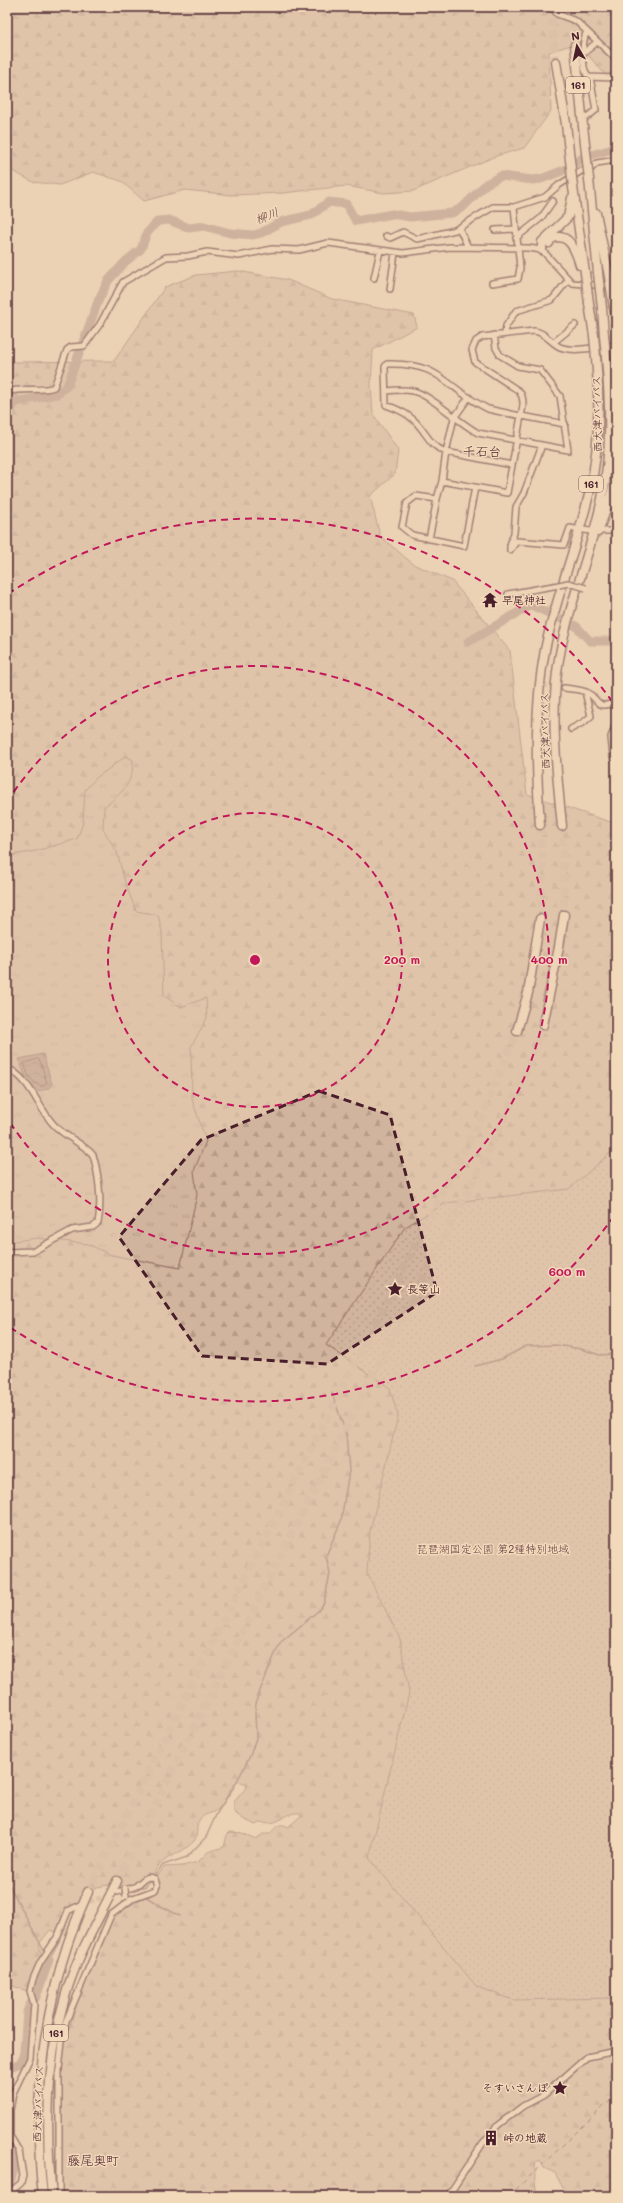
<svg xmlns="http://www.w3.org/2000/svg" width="623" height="2203" font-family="Mali,'Klee One',sans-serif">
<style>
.grass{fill:url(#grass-tufts);stroke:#8e6a64}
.forest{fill:url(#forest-firs);stroke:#8e6a64}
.park{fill:url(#park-dots);stroke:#8e6a64}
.water{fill:url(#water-waves);stroke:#86615e}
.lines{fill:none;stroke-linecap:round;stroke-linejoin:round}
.shore{stroke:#724b4d;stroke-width:1}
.stream{stroke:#86615e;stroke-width:1.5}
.river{stroke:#ae8d80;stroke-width:9}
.ferry{stroke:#633a40;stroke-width:1;stroke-dasharray:5 4;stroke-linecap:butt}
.minor-tunnel{stroke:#cbae99;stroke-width:5;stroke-dasharray:5 2.5;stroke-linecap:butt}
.highway-tunnel{stroke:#cbae99;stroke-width:8;stroke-dasharray:8 4;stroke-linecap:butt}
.minor-casing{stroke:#4a1f2b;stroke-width:8}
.highway-casing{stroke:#4a1f2b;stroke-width:11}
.minor{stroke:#f2d9ba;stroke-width:5}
.highway{stroke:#f2d9ba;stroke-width:8}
.minor-bridge-casing{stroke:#4a1f2b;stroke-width:8;stroke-linecap:butt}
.highway-bridge-casing{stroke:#4a1f2b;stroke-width:11;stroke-linecap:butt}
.minor-bridge{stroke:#f2d9ba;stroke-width:5}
.highway-bridge{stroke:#f2d9ba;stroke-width:8}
.marked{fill:none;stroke:#4a1f2b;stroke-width:3;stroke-dasharray:8 5;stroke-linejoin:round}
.ring{fill:none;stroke:#c2185b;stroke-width:2;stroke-dasharray:7 5}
.labels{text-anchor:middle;stroke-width:3;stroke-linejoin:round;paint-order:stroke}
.shield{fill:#f2d9ba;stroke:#7c5756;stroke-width:1}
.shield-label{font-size:10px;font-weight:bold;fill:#4a1f2b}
.street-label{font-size:11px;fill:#4a1f2b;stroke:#f2d9ba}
.poi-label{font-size:11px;font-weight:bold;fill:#4a1f2b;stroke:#f2d9ba;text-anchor:start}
.park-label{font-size:11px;fill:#653d42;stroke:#f2d9ba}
.water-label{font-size:12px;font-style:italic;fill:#633a40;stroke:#f2d9ba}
.quarter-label{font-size:13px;fill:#4a1f2b;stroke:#f2d9ba}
.centre{fill:#c2185b;stroke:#f2d9ba;stroke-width:2}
.ring-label{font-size:12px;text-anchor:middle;font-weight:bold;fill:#c2185b;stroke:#f2d9ba;stroke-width:3;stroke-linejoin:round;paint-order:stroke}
</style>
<defs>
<pattern id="grass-tufts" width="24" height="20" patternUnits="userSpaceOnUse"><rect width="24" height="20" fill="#d1b49d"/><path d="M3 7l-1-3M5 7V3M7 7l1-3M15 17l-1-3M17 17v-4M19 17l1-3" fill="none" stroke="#b59a87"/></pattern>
<pattern id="forest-firs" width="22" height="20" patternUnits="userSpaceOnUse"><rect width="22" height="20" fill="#d1b49d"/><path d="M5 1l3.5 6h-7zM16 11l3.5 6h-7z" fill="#b59a87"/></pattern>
<pattern id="park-dots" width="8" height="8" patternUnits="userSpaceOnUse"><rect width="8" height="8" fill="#d1b49d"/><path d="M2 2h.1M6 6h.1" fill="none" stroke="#b59a87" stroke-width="1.8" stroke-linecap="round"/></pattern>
<pattern id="water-waves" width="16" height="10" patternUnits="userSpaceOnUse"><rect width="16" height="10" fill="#ae8d80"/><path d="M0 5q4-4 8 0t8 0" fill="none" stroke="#907369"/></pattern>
</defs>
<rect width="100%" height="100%" fill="#ebd2b4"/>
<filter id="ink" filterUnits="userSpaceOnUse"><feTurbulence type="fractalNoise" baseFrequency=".025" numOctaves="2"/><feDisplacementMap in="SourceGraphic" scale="8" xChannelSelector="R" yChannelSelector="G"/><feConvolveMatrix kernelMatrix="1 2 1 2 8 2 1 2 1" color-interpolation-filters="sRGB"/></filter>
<g filter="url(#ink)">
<path class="grass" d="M 127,749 L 141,762 L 211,1000 L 211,1142 L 180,1268 L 110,1255 L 7,1246 L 7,850 L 84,782 Z"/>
<path class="forest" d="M 7,7 L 616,7 L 616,80 L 612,82 L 577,43 L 549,52 L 551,111 L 524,148 L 496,156 L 413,191 L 384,193 L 346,186 L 283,193 L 232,195 L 185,190 L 144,201 L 121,181 L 93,172 L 60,185 L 33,182 L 7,168 Z
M 238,271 L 288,280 L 332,299 L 414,315 L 417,327 L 373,350 L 371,385 L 373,414 L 398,450 L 395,474 L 370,496 L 380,536 L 413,564 L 452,581 L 510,651 L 527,794 L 616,824 L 616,2196 L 571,2196 L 563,2188 L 555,2173 L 544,2168 L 540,2160 L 536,2162 C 534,2171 534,2188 539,2196 L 62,2196 L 59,2114 L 64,2044 L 86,1976 L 111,1918 L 125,1908 L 156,1891 L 159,1883 L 156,1878 L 164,1867 L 182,1866 L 198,1862 L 208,1852 L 224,1847 L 227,1835 L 230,1832 L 242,1833 L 256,1839 L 263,1834 L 270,1834 C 275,1828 280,1821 288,1827 L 301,1816 L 300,1813 C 279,1812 285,1826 260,1822 L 256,1825 L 243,1819 L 234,1812 L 234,1802 L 246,1788 L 247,1785 L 238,1782 C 226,1790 228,1800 218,1809 C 213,1814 204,1813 200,1819 C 194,1827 200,1835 193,1842 C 179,1857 163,1854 153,1875 L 142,1879 L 131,1887 L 114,1884 L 97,1887 L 87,1892 L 79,1904 L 64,1913 L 58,1932 L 50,1930 L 39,1944 L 44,1967 L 42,1975 L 31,1981 L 27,1991 L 10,1985 L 7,1988 L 7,1242 L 37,1238 L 88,1244 L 111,1255 L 180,1268 L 197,1195 L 194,1171 L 206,1141 L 192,1099 L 191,1047 L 207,1018 L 206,998 L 181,1007 L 164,996 L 162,932 L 158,915 L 136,911 L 125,882 L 117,852 L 103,829 L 104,807 C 122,793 133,784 133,760 L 126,756 L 96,778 L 85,790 L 83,823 L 77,839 L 36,851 L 7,856 L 7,362 L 114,361 L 165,287 L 196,275 Z"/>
<path class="park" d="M 616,1148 L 616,1998 L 514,2000 L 477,1987 L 369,1858 L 409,1693 L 400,1639 L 367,1573 L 370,1531 L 398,1416 L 390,1388 L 326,1345 L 405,1227 L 446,1203 L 569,1189 Z"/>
<path class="water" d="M 43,1054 L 52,1084 L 49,1088 L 38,1092 L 26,1079 L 19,1059 Z"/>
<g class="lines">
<path class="shore" d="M 38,1059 L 40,1061 L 47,1083 L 40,1087 L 29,1077 L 24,1064 Z"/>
<path class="stream" d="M 475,1366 L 502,1359 L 526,1346 L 556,1345 L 581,1349 L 600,1355 L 616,1354
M 7,1881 L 49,1960
M 120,1894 L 146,1886 L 163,1865 L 187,1857 L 206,1837 L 217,1813 L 235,1785 L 250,1756 L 256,1738 L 255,1712 L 257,1698 L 275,1654 L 281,1642 L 318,1611 L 324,1603 L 330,1573 L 326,1556 L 341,1521 L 349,1471 L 346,1434 L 332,1393
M 145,1896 L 159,1905 L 180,1916
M 49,1960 L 61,1939 L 64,1927"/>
<path class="river" d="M 7,416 L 16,402 L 57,394 L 67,386 L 99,299 L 108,281 L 125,262 L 141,249 L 147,233 L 158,221 L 169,220 L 189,228 L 204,226 L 230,233 L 253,235 L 261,233 L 281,222 L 311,215 L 329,202 L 346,204 L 356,221 L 392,214 L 410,217 L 452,213 L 463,207 L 486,184 L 501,176 L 533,180 L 541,179 L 567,169 L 584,157 L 616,148
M 468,642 L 531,605 L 576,626 L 590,641 L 612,641 L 616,638
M 7,2068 L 21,2063 L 24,2052 L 27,2012 L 30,2004 L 36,1997 L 49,1960
M 7,2139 L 13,2147 L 17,2159 L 7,2192"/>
<path class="ferry" d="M 509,2196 L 616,2095"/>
<path class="minor-tunnel" d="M 535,684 L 559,687
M 82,1904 L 110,1895"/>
<path class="highway-tunnel" d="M 550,7 L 556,62
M 571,7 L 575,45
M 562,826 L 564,871 L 564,915
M 540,919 L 543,872 L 540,825
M 117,1881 L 290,1537 L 486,1156 L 528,1068 L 543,1025
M 88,1892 L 245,1578 L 482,1116 L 517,1031"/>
<defs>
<path id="minor" d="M 552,7 L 557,14 L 576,21 L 616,59
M 586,33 C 582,44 581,66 588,77 L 616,78
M 584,53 L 597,42
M 587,117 L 596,110 L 590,77
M 459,228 L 468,247
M 495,230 L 515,229
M 386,236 L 390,238 L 403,232 L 417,239 L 426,237 L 455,230 L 493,207 L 514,207
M 516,238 L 541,218 L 553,201
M 374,278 L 380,251
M 492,283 L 518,279 L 520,268 L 514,207 L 545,197 L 559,185 L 583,170 L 592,168 L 597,163 L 616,160
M 390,289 L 395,253
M 505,334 L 506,326 L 516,311 L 552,300 L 568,280
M 554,342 L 575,325
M 386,391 C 395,390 404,389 413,391 C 431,395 459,423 478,433 L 568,450 L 560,396 L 540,370 L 518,366 L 500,355 L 496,348 L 494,335
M 7,392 C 22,387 44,392 54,387 L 67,350 L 71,347 L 84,346 L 100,324 L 123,282 L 166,257 L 188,256 L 207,252 L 239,256 L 272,249 L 299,250 L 328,243 L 403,253 L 450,247 L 528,248 L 542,250 L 572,283 L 605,286 L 612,290
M 469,397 L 454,418 L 446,452 L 512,465
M 565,424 C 539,419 513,415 488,409 C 445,388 442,362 387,364 L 385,367 L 386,405 C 400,410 411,415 420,427 C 429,438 432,447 446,452 L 442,481 L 507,493 L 521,416 C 523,407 525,399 519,391 L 475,362 L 472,350 L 476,341 L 482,337 L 534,331 C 545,332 551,343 560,347 C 576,353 599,346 616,345
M 437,499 L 442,481
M 584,530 L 590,531
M 602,531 L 616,531
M 429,539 L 437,499 L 416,496 L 407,503 L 402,527 L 412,535 L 464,546 L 475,487
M 510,550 L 510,545 L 514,533 L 516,507 L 524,493 L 542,445
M 510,550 L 517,541 L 564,545 L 570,528 L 575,529
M 508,594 L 559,585
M 564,688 C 571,689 579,689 586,692 C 600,698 594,711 616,702
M 571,729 L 584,722 L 591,716 L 586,696 L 588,693
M 613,757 L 611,737 L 616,724
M 7,1068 C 31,1079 37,1107 54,1125 C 65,1137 84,1144 93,1155 C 99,1175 102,1203 98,1223 L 93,1227 L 72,1230 L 34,1251 L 7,1252
M 117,1892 C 123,1890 130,1889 136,1886 C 143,1881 146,1874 155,1879 L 157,1886 L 155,1890 L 130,1899
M 7,2195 L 21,2183 L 23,2176 L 19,2151 L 10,2136 L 10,2110 L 13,2093 L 30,2058 L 34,2004 L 30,1991 L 33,1979 L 40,1963 L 58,1936 L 68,1911 L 76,1907
M 59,2196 L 59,2070 L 62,2041 L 66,2021 L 111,1915 L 132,1899
M 448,2196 L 483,2143 L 498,2125 L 523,2106 L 544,2095 L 587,2057 L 616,2051"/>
<path id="highway" d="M 575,45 L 583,126
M 556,62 L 566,124
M 589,179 L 598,273
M 573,187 L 585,273
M 596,213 L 608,271
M 549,243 L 551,239 C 569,231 576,251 580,265
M 542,250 L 542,242 L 568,217 L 572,198
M 589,303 L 594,336
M 614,307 L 616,317
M 602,308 L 604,335
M 598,532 L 611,496 L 616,474
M 540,825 C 536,766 534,707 545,650 C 556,595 578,544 590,490 C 600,446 600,401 596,357
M 562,826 C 557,775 551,723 557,672 C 565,612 590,557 602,499 C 612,451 610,404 606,357
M 543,1025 L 559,947 L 564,915
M 517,1031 L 528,993 L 540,919
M 43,2196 C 31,2093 45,1987 88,1892
M 52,2196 C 45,2129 46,2062 65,1997 C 76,1957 99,1919 117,1881"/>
</defs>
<use href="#minor" class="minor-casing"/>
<use href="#highway" class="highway-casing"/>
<use href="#minor" class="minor"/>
<use href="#highway" class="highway"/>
<defs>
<path id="minor-bridge" d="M 559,585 L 568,583 L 586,588
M 125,1888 L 126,1896"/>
<path id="highway-bridge" d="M 566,124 L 573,187
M 583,126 L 589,179
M 608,271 L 614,307
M 585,273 L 589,303
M 598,273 L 602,308
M 604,335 L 606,357
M 594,336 L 596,357"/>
</defs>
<use href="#minor-bridge" class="minor-bridge-casing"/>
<use href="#highway-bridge" class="highway-bridge-casing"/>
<use href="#minor-bridge" class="minor-bridge"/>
<use href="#highway-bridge" class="highway-bridge"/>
</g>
</g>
<path d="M0 0H623V2203H0ZM 319,1091 L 390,1115 L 437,1292 L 327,1364 L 202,1356 L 119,1237 L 201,1140 Z" fill="#ebd2b4" fill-opacity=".55" fill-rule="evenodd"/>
<path class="marked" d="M 319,1091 L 390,1115 L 437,1292 L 327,1364 L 202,1356 L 119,1237 L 201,1140 Z"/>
<g class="ring">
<circle cx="255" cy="960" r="147"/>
<path d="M7 802A294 294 0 1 1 7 1118"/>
<path d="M614 1216A441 441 0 0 1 8 1326M8 594A441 441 0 0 1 614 704"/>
</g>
<defs>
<symbol id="temple-bare" viewBox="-9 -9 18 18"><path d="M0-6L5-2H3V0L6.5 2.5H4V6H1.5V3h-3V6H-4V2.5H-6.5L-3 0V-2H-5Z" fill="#4a1f2b" stroke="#f2d9ba" stroke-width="2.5" paint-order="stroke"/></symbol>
<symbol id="sight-bare" viewBox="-9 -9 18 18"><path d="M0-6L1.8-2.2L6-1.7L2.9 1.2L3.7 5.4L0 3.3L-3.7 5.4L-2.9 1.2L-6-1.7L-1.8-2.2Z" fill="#4a1f2b" stroke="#f2d9ba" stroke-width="2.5" paint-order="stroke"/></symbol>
<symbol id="building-bare" viewBox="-9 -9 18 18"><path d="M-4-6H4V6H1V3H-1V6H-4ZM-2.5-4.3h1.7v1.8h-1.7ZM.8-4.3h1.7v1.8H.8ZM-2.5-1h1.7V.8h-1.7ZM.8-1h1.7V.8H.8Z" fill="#4a1f2b" stroke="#f2d9ba" stroke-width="2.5" paint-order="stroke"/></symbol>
</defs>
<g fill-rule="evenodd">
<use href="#temple-bare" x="479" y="589" width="22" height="22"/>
<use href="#sight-bare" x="384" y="1278" width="22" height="22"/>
<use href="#sight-bare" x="549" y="2077" width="22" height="22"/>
<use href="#building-bare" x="480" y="2127" width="22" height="22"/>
</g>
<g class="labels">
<g class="shield">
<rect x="566" y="77" width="24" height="16" rx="3"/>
<rect x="579" y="476" width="24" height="16" rx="3"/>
<rect x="44" y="2025" width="24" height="16" rx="3"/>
</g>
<g class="shield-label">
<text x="578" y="89">161</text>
<text x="591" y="488">161</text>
<text x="56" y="2037">161</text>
</g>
<g class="street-label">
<text transform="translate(597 414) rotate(-91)" y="4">西大津バイパス</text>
<text transform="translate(545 731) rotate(-91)" y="4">西大津バイパス</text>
<text transform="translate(38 2104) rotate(-88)" y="4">西大津バイパス</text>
</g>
<g class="poi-label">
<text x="502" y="604">早尾神社</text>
<text x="407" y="1293">長等山</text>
<text x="548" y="2092" text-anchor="end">そすいさんぽ</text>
<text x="503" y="2142">峠の地蔵</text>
</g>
<g class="park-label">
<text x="493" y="1553">琵琶湖国定公園 第2種特別地域</text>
</g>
<g class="water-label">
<text transform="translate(267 216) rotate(-22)" y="4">柳川</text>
</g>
<g class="quarter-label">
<text x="482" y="456">千石台</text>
<text x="93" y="2165">藤尾奥町</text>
</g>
</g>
<circle cx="255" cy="960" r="6" class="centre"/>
<g class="ring-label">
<text x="402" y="964">200 m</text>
<text x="549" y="964">400 m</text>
<text x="567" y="1276">600 m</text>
</g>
<rect width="623" height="2203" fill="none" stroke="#f2d9ba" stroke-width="24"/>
<rect x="12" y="12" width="599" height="2179" fill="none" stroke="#4a1f2b" stroke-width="1.5" filter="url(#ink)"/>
<g transform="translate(577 46) rotate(351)" stroke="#f2d9ba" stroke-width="3" paint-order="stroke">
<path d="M0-3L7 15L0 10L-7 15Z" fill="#4a1f2b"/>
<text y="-6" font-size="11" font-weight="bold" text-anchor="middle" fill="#4a1f2b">N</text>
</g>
</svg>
